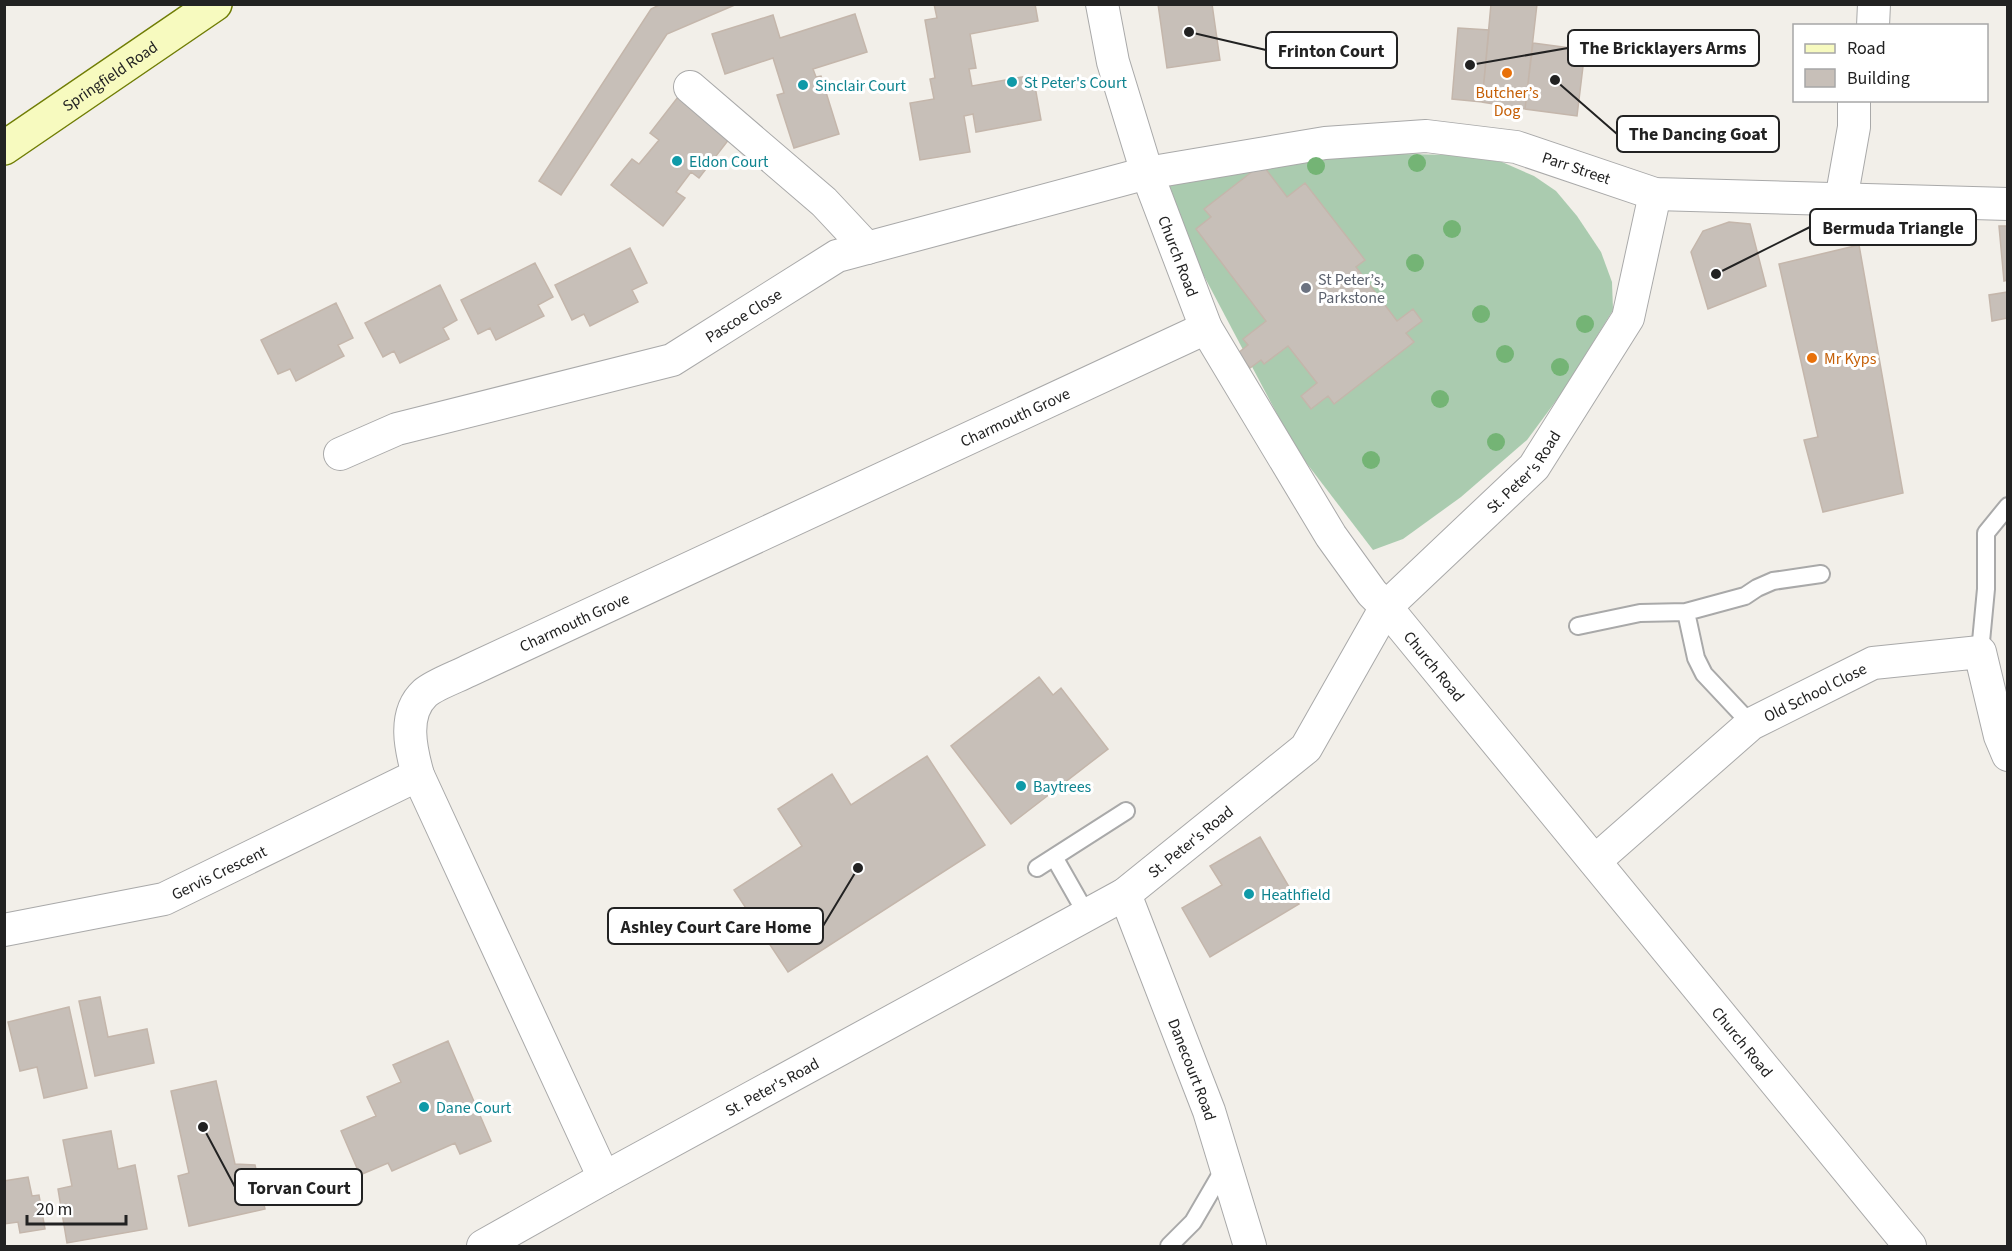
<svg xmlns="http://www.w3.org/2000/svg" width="2012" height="1251" font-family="'Source Sans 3',sans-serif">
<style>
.cemetery{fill:#aacbaf}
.building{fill:#c7bfb8;stroke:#c4b6ab;stroke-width:1.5}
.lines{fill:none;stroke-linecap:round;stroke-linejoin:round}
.lane-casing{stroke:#a9a9a9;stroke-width:20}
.street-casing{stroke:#a9a9a9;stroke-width:34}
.secondary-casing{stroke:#707d05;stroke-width:36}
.lane{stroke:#fff;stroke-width:16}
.street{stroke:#fff;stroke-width:32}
.secondary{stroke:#f7fabf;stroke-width:33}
.tree{fill:#74b475}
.food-dot{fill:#e8710a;stroke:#fff;stroke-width:2}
.culture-dot{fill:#0f9aa8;stroke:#fff;stroke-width:2}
.worship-dot{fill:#6b7280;stroke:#fff;stroke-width:2}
.labels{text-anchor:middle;stroke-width:6;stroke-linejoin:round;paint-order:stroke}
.street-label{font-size:16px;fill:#222;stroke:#fff}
.culture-label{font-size:16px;fill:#0d838f;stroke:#fff;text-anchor:start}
.food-label{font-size:16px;fill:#c56008;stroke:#fff}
.worship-label{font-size:16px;fill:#5b616d;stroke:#fff;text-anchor:start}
.leader{fill:none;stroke:#222;stroke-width:2}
.callout-dot{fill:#222;stroke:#fff;stroke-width:2}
.callout{fill:#fff;stroke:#222;stroke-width:2}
.callout-label{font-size:18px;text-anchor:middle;font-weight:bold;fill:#222}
</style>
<rect width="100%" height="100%" fill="#f2efe9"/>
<path class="cemetery" d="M 1346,153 L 1456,155 L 1502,162 L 1534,176 L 1556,191 L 1577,216 L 1601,252 L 1612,282 L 1613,310 L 1564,390 L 1527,440 L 1461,497 L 1403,539 L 1373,550 L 1295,448 L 1167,206 L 1168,186 L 1173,185 Z"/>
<path class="building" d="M 661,4 L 737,4 L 667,34 L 561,195 L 539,181 L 651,9 Z
M 934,4 L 1035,4 L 1038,21 L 970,34 L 976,68 L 969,69 L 972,86 L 1033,75 L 1041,120 L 976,132 L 973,114 L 964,116 L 970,152 L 920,160 L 910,103 L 934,99 L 930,79 L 935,78 L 925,20 L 937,18 Z
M 1158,4 L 1212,4 L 1220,60 L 1167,68 Z
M 1491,4 L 1537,4 L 1525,109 L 1482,102 Z
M 855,14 L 867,52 L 813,69 L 816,77 L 821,76 L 839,134 L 794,148 L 777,95 L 784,93 L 773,58 L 725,74 L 712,34 L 773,15 L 780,38 Z
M 1458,28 L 1489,30 L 1482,102 L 1452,99 Z
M 1533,43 L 1585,50 L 1577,116 L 1525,109 Z
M 678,97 L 730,138 L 699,178 L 691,172 L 676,192 L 685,198 L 663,226 L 611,185 L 632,159 L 639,164 L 659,140 L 650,133 Z
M 1262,164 L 1287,197 L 1305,183 L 1365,260 L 1356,267 L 1397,321 L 1413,309 L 1422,321 L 1406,333 L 1414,342 L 1334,404 L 1328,396 L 1311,409 L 1301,396 L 1317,383 L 1288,346 L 1264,364 L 1261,360 L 1250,368 L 1238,353 L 1248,345 L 1243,339 L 1266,321 L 1196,229 L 1211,217 L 1204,209 Z
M 1729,222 L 1750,224 L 1766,286 L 1708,309 L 1691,252 L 1703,231 Z
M 1999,226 L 2008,226 L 2008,280 L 2004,281 Z
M 1859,245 L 1903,493 L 1823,512 L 1804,440 L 1818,437 L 1779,264 Z
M 630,248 L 647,283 L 632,290 L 638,302 L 590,326 L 584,314 L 572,320 L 555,285 Z
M 535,263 L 553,297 L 538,305 L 544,316 L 496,340 L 490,328 L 478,334 L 461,300 Z
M 440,285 L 457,320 L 443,328 L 449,339 L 400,363 L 394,351 L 383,357 L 365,323 Z
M 2008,292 L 2008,318 L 1992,321 L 1989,295 Z
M 336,303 L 353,338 L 338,345 L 344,356 L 296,381 L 290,369 L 278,374 L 261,340 Z
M 1039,677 L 1053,695 L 1061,688 L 1108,749 L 1011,824 L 951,746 Z
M 927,756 L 985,845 L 788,972 L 734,890 L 802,846 L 778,809 L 832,774 L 851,805 Z
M 1260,837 L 1299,904 L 1210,957 L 1182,908 L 1222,885 L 1210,866 Z
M 100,997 L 108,1037 L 147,1029 L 154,1063 L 95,1076 L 79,1001 Z
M 69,1007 L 87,1088 L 44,1098 L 37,1067 L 20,1071 L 8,1022 Z
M 448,1041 L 491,1141 L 460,1154 L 455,1143 L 392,1171 L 388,1163 L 360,1175 L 341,1131 L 376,1116 L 367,1097 L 401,1082 L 393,1065 Z
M 216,1081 L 235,1164 L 255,1165 L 265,1209 L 189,1226 L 178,1176 L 189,1173 L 171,1091 Z
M 111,1131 L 118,1169 L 135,1165 L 147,1229 L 67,1243 L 58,1189 L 72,1186 L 63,1140 Z
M 28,1177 L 32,1196 L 39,1195 L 45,1229 L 20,1233 L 18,1222 L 4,1224 L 4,1181 Z"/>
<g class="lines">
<defs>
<path id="lane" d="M 1686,612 L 1745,596 L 1757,588 L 1773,581 L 1821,574
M 1578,626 L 1640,613 L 1686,612 L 1696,658 L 1704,674 L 1751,724
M 1980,652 L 1986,589 L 1986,533 L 2008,506
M 1054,857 L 1087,915
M 1037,868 L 1126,811
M 1169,1246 L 1193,1222 L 1225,1167"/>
<g id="street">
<path id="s1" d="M 1102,4 L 1113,62 L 1147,173 L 1206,328 L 1331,536 L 1372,593 L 1386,607 L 1910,1246"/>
<path d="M 1873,26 L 1874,4"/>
<path d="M 690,87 L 824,202 L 867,248"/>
<path d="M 1841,200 L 1854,127 L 1854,100"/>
<path id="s2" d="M 340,454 L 397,429 L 672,360 L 837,256 L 1147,173 L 1325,143 L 1426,136 L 1516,147 L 1655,194 L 2008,204"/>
<path id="s3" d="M 1595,861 L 1751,724 L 1873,663 L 1980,652 L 2000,736 L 2008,755"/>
<path id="s4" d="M 1125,894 L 1209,1111 L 1250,1246"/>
<path id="s5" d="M 4,930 L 164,899 L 418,775"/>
<path id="s6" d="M 604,1178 L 418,775 C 411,750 402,714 425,693 C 434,685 456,677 468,671 L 1206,328"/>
<path id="s7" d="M 483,1246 L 604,1178 L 1125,894 L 1306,748 L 1386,607 L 1534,467 L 1628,318 L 1655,194"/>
</g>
<g id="secondary">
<path id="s8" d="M 4,148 L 215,4"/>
</g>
</defs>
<use href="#lane" class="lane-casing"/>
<use href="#street" class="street-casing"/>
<use href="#secondary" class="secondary-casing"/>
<use href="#lane" class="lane"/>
<use href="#street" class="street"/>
<use href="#secondary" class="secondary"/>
</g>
<g class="tree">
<circle cx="1417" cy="163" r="9"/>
<circle cx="1316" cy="166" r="9"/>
<circle cx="1452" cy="229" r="9"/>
<circle cx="1415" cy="263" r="9"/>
<circle cx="1481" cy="314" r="9"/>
<circle cx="1585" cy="324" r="9"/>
<circle cx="1505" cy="354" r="9"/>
<circle cx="1560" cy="367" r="9"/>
<circle cx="1440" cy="399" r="9"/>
<circle cx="1496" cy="442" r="9"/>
<circle cx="1371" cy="460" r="9"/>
</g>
<g class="food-dot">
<circle cx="1507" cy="73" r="6"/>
<circle cx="1812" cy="358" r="6"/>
</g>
<g class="culture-dot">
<circle cx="1012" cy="82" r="6"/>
<circle cx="803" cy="85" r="6"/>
<circle cx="677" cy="161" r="6"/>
<circle cx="1021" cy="786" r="6"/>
<circle cx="1249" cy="894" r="6"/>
<circle cx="424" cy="1107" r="6"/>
</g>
<circle class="worship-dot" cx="1306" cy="288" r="6"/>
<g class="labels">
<g class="street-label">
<text dy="6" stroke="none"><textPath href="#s8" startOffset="128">Springfield Road</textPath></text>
<text dy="6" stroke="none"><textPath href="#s2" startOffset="1298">Parr Street</textPath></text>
<text dy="6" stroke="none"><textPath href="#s1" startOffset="264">Church Road</textPath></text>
<text dy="6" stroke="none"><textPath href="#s2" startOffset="430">Pascoe Close</textPath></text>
<text dy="6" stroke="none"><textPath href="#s6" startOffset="1182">Charmouth Grove</textPath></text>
<text dy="6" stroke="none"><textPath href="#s7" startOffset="1320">St. Peter's Road</textPath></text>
<text dy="6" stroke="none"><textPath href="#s6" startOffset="696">Charmouth Grove</textPath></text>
<text dy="6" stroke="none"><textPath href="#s1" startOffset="750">Church Road</textPath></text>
<text dy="6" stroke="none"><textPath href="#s3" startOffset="279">Old School Close</textPath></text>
<text dy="6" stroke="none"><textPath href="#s7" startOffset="816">St. Peter's Road</textPath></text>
<text dy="6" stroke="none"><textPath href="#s5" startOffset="224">Gervis Crescent</textPath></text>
<text dy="6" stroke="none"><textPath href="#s1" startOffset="1236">Church Road</textPath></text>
<text dy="6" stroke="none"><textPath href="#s4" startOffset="188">Danecourt Road</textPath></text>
<text dy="6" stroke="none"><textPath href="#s7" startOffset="330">St. Peter's Road</textPath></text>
</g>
<g class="culture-label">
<text x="1024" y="88">St Peter's Court</text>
<text x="815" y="91">Sinclair Court</text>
<text x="689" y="167">Eldon Court</text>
<text x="1033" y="792">Baytrees</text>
<text x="1261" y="900">Heathfield</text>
<text x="436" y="1113">Dane Court</text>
</g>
<g class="food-label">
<text x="1507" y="98">Butcher’s<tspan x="1507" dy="18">Dog</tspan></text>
<text x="1824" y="364" text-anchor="start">Mr Kyps</text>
</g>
<g class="worship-label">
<text x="1318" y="285">St Peter’s,<tspan x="1318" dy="18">Parkstone</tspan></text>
</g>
</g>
<path class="leader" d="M1470 65L1568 48M1189 32L1266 50M1555 80L1617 134M1716 274L1810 227M858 868L823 926M203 1127L235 1187"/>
<g class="callout-dot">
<circle cx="1470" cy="65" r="6"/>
<circle cx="1189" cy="32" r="6"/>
<circle cx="1555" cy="80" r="6"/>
<circle cx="1716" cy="274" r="6"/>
<circle cx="858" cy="868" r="6"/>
<circle cx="203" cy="1127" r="6"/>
</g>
<g class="callout">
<rect x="1568" y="30" width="191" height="36" rx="6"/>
<rect x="1266" y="32" width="131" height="36" rx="6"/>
<rect x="1617" y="116" width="162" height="36" rx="6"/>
<rect x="1810" y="209" width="166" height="36" rx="6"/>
<rect x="608" y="908" width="215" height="36" rx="6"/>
<rect x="235" y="1169" width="127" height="36" rx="6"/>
</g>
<g class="callout-label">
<text x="1663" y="54">The Bricklayers Arms</text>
<text x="1331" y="57">Frinton Court</text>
<text x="1698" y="140">The Dancing Goat</text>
<text x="1893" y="234">Bermuda Triangle</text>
<text x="716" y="933">Ashley Court Care Home</text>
<text x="299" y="1194">Torvan Court</text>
</g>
<rect width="2012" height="1251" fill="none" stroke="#222222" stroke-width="12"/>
<rect x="1793" y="24" width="195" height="78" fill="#ffffff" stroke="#a7a7a7" stroke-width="1.5"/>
<rect x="1805" y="44" width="30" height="9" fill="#f7fabf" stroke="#a7a7a7" stroke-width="1.5"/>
<text x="1847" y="54" font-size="18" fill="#222222">Road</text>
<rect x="1805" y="69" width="30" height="18" fill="#c7bfb8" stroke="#a7a7a7" stroke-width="1.5"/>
<text x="1847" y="84" font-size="18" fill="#222222">Building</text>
<path d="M27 1215v9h99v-9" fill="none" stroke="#222222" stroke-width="3"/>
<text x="36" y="1215" font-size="18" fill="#222222" stroke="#ffffff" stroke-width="4.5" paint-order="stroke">20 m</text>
</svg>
